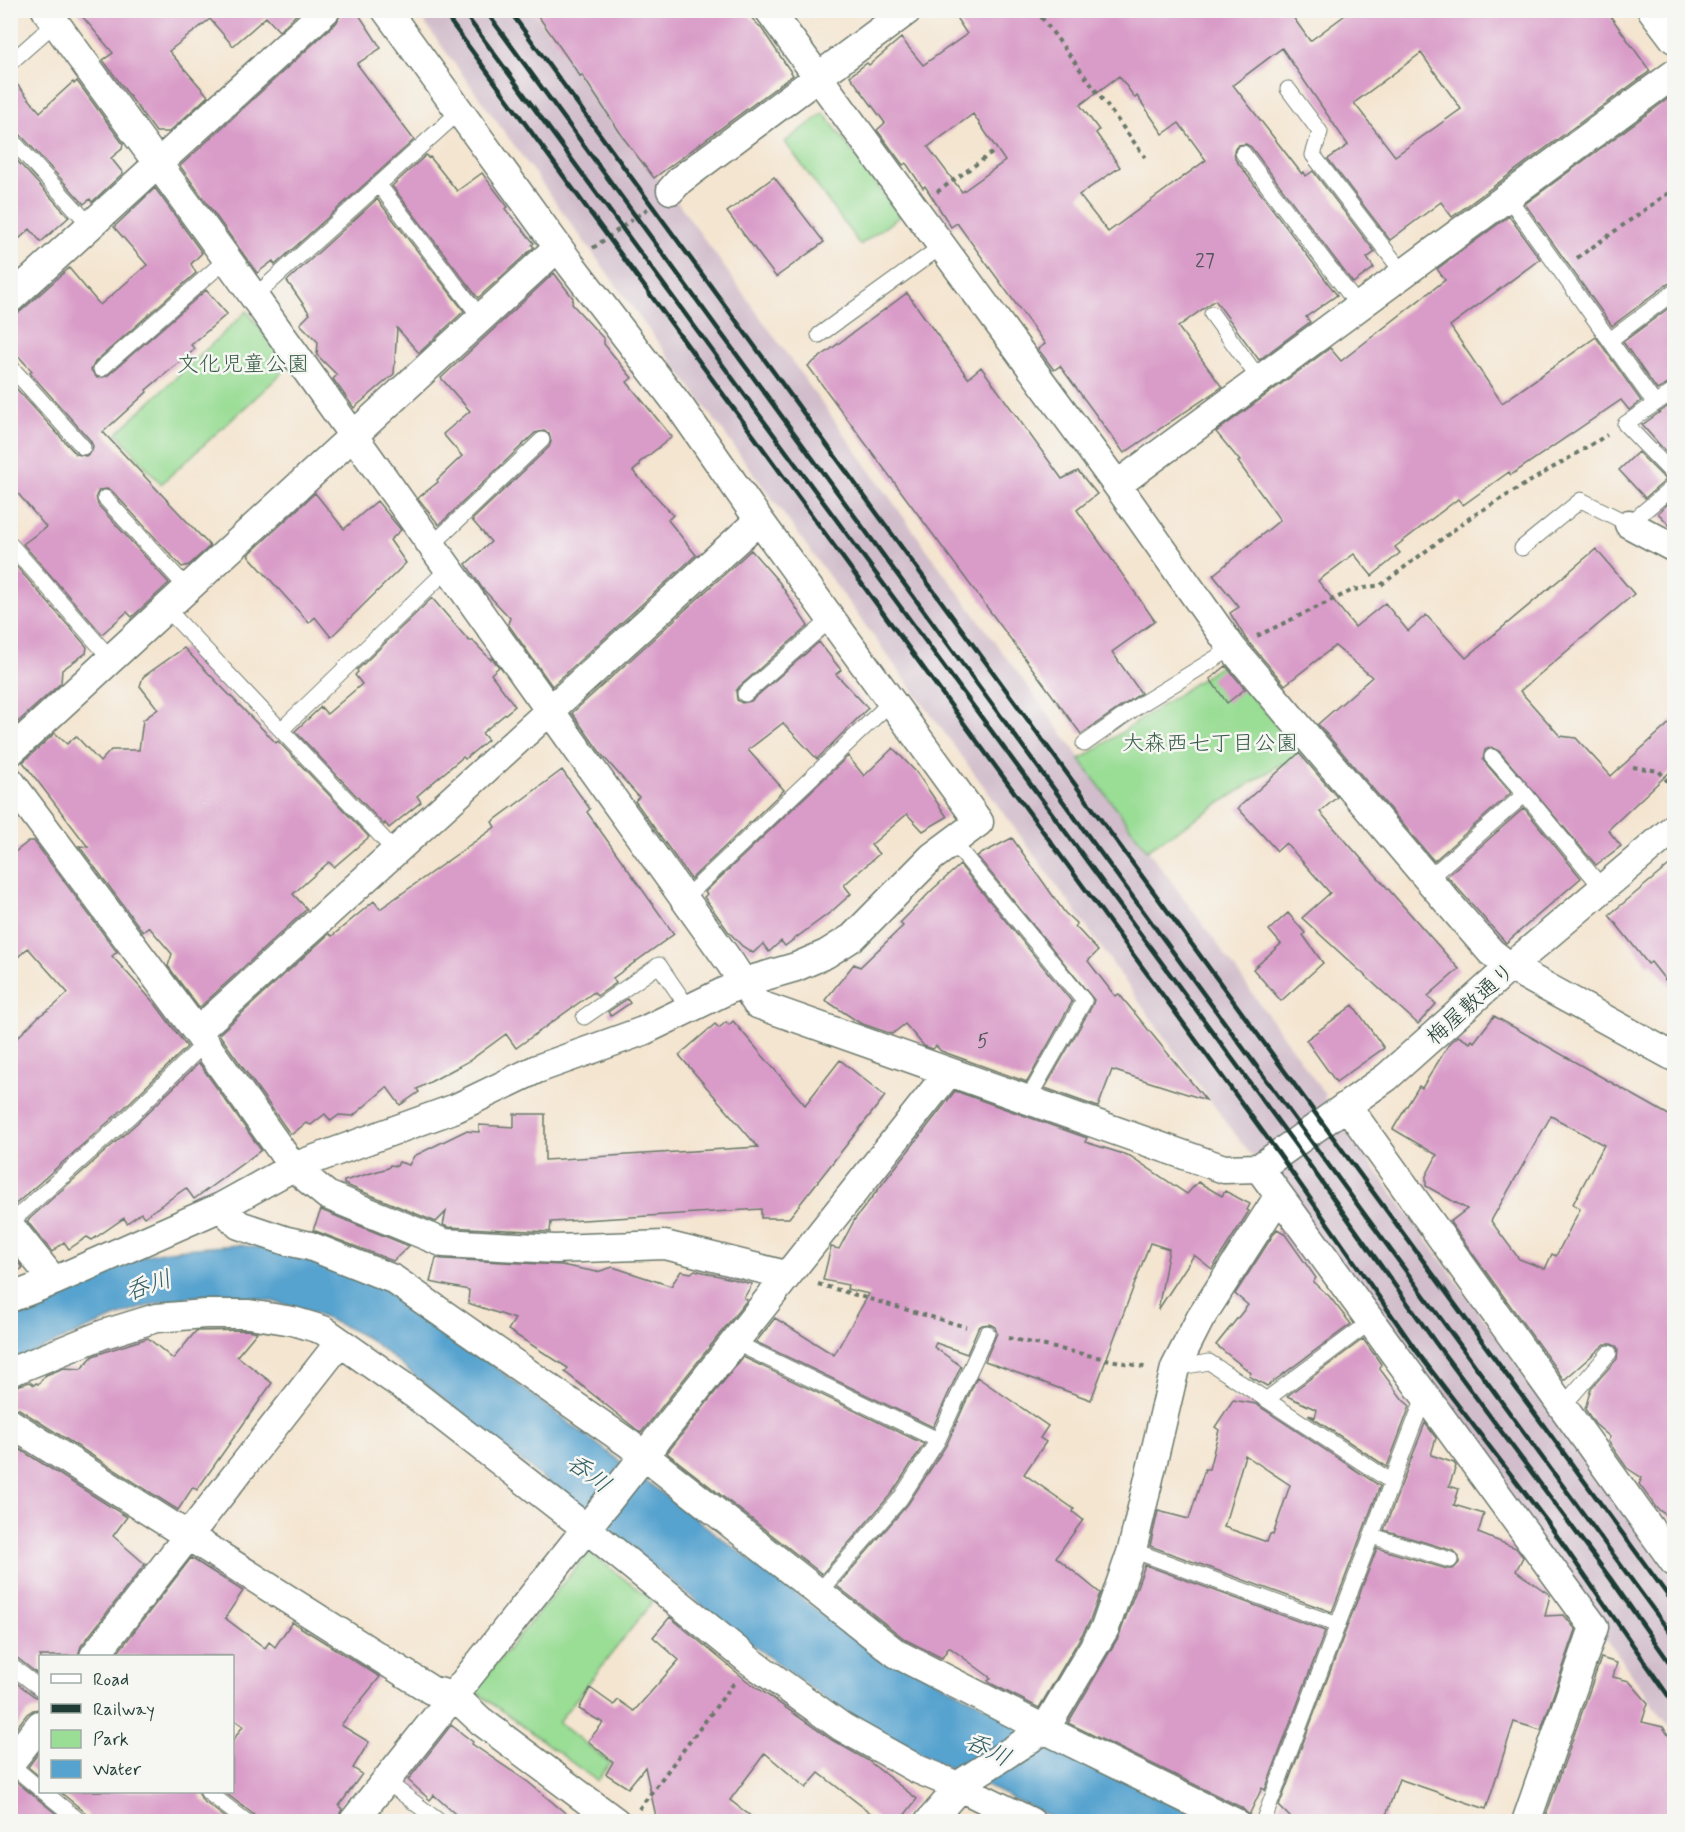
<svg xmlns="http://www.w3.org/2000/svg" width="1685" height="1832" font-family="Mynerve,'Klee One',sans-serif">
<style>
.industrial{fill:#d1bdcb}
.green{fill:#9add95;stroke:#5c8d64;stroke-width:1.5}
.water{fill:#57a3cf;stroke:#3b7082;stroke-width:1.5}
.building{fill:#d99bc8;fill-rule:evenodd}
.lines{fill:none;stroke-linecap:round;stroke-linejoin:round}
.service-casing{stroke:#6a786b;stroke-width:17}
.minor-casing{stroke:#6a786b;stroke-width:31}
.path{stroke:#6a786b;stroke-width:4;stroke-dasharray:4.5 4.5;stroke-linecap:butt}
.service{stroke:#fff;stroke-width:15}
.minor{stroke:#fff;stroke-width:28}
.rail{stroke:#1f3d34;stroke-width:4.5}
.labels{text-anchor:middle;stroke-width:5;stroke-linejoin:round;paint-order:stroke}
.number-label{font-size:20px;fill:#4e5459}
.park-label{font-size:22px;fill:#385d47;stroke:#f6f6f2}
.street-label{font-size:22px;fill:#1f3d34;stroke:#f6f6f2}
.water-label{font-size:24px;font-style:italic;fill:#305c62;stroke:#f6f6f2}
</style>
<rect width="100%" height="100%" fill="#f6f6f2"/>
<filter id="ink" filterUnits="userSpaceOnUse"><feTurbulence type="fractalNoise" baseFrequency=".0167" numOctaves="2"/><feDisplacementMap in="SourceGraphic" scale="12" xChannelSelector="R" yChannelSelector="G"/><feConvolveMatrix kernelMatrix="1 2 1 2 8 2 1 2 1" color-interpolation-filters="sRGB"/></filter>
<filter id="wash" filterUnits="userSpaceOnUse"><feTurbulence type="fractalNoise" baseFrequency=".008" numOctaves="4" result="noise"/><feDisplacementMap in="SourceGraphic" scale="24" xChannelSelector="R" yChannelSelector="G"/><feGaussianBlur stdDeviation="1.35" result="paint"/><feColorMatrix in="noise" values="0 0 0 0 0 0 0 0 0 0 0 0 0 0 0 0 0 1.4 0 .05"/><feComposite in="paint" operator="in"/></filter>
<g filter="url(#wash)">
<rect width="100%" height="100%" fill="#f4e5d0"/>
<path class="industrial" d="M 416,11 L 533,11 L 606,111 L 627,143 L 653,176 L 656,177 L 674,197 L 933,558 L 1204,926 L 1326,1096 L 1324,1098 L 1378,1173 L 1674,1580 L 1674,1733 L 1269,1175 L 1247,1150 L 1181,1061 L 1074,909 L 765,489 Z"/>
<path class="green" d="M 824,113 L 900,216 L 860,245 L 785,142 Z
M 247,311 L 289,367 L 161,484 L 117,433 Z
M 1222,665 L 1308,757 L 1279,765 L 1147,850 L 1080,760 Z
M 589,1552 L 653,1601 L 558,1722 L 610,1763 L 597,1781 L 474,1690 Z"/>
<path class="water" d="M 239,1245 L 276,1250 L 393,1290 L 855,1639 L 1209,1821 L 1059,1821 L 881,1735 L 832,1704 L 730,1628 L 369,1339 C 297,1300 222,1281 141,1308 C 97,1323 54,1344 11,1362 L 11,1309 C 56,1290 109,1262 157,1253 C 184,1248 211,1247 239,1245 Z"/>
<g id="blocks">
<path class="building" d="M 77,10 L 301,10 L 279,31 L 266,17 L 233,46 L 210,19 L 169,51 L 208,96 L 169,132 L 156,132 L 103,60 L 113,53 Z
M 342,10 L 356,10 L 381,48 L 357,64 L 414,140 L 275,265 L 273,261 L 257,273 L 180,166 L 337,22 Z
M 534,10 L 744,10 L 762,29 L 793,75 L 654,178 L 625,140 L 582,75 L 580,76 Z
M 951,10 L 1288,10 L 1310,41 L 1352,10 L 1606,10 L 1650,71 L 1452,217 L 1441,202 L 1390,240 L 1328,159 L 1348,145 L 1282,48 L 1233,85 L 1302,174 L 1304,172 L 1306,176 L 1313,171 L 1375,252 L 1367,258 L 1374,268 L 1353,283 L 1251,147 L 1246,144 L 1238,145 L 1234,150 L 1235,159 L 1337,295 L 1306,317 L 1310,322 L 1259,360 L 1215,300 L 1178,327 L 1222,387 L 1124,453 L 1060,366 L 1054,370 L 1038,349 L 1045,344 L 957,223 L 951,227 L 925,186 L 923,188 L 906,163 L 903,165 L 877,130 L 885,123 L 850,76 L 867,63 L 869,65 L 901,38 L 923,65 L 967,34 ZM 1421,53 L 1461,109 L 1395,156 L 1354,103 ZM 1119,76 L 1135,98 L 1137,96 L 1163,134 L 1179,123 L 1206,160 L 1108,232 L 1079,195 L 1120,167 L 1096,133 L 1099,130 L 1080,105 ZM 973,114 L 1005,161 L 962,192 L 928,147 Z
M 10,76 L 40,112 L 73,82 L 74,84 L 77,81 L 123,144 L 122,149 L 111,158 L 123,173 L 92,202 L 90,199 L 84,204 L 17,131 L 10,129 Z
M 1669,98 L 1674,106 L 1674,282 L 1668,284 L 1612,326 L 1525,204 Z
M 10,153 L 69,217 L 41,242 L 30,229 L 10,247 Z
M 426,155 L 428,158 L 430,157 L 457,191 L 482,173 L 508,207 L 505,209 L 534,243 L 532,245 L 534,247 L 478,298 L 392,186 Z
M 774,177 L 824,242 L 776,277 L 727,212 Z
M 155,188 L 202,253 L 191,264 L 196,273 L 95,362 L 91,370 L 97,378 L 107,376 L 206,290 L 227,314 L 191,345 L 195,349 L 146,390 L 147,392 L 103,432 L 210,546 L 189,565 L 182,567 L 112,491 L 107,489 L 99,490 L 96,496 L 98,505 L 169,583 L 132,617 L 127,612 L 102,634 L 23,544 L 46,527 L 10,484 L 10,391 L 15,387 L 76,454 L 86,456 L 92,451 L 93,446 L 90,440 L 30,373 L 32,371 L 10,347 L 10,316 L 21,311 L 69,268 L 100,305 L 147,265 L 114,227 Z
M 377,199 L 464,311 L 419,353 L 397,328 L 394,374 L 354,408 L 333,379 L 337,375 L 317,355 L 318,342 L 300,324 L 310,314 L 287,281 Z
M 1509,216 L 1540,259 L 1450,326 L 1502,403 L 1596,337 L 1641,401 L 1629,410 L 1621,400 L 1511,475 L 1509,472 L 1463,505 L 1458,499 L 1395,547 L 1400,553 L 1372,576 L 1354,554 L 1318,581 L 1355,627 L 1385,603 L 1408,631 L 1426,615 L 1466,658 L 1596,549 L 1634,594 L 1520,691 L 1560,736 L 1576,738 L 1611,776 L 1674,719 L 1674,768 L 1608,830 L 1621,846 L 1596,865 L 1499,751 L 1491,747 L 1485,750 L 1483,760 L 1511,793 L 1434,861 L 1318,724 L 1372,677 L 1335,646 L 1285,685 L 1246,639 L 1230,613 L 1239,607 L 1213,575 L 1280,520 L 1238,462 L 1240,461 L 1216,432 L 1330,348 L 1341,361 L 1445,280 L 1437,269 Z
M 554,273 L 573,298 L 572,304 L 604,339 L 604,344 L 632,378 L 627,382 L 672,437 L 639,463 L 640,465 L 633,471 L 673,515 L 668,520 L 696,555 L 552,686 L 508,624 L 510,618 L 482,588 L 466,564 L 491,542 L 472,520 L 549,447 L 551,442 L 549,434 L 544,431 L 535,433 L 439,525 L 418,498 L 438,482 L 437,480 L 462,456 L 443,434 L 470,411 L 441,378 Z
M 907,293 L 968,378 L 981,367 L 1062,479 L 1078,471 L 1097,494 L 1077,510 L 1155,621 L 1112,652 L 1141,693 L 1081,734 L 808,366 Z
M 1674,304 L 1674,381 L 1657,390 L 1623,342 Z
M 1674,402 L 1674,461 L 1642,425 Z
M 1638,452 L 1666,480 L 1645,498 L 1619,470 Z
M 315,493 L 344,529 L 377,501 L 401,530 L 390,540 L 406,563 L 331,637 L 315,617 L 309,623 L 248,555 Z
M 1674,498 L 1674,530 L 1658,513 Z
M 751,550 L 779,582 L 808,626 L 739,687 L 736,691 L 737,700 L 742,703 L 751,701 L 819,642 L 841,670 L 836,674 L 868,708 L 817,759 L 783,723 L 748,750 L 784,790 L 691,879 L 635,801 L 639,797 L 602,755 L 572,713 Z
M 10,559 L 87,647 L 86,653 L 62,670 L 61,683 L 10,729 Z
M 432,598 L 469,641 L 473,641 L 491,660 L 492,658 L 499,667 L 491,674 L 515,706 L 482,733 L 488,740 L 465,759 L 463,757 L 417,796 L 421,802 L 389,828 L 385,823 L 384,825 L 295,731 L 321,707 L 327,714 L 362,684 L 355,675 L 358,672 L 357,670 Z
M 184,648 L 276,743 L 278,741 L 369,837 L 334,867 L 329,862 L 293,894 L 307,909 L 199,1008 L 168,966 L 172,954 L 149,927 L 143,932 L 79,846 L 88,847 L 23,762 L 55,733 L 67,744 L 76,736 L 100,762 L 111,750 L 139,750 L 143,720 L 158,709 L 140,686 L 143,677 Z
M 1226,666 L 1245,689 L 1227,703 L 1210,679 Z
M 893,748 L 917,773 L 947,817 L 923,831 L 907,814 L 871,845 L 879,854 L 844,885 L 851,894 L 832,911 L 785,946 L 781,941 L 769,952 L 763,944 L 753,953 L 742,946 L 728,931 L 704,897 L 707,894 L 705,892 L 848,756 L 864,776 Z
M 1299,753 L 1337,797 L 1320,812 L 1459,969 L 1428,996 L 1436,1004 L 1418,1024 L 1302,918 L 1330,893 L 1286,843 L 1277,851 L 1238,808 Z
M 562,770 L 590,809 L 587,812 L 674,934 L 613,978 L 616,983 L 597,996 L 594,992 L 516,1048 L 506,1034 L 469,1061 L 417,1089 L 419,1092 L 400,1105 L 387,1087 L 353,1116 L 339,1115 L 331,1121 L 325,1114 L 311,1125 L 306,1123 L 292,1134 L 288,1131 L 219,1034 L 329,934 L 332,936 L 374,901 L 380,909 L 495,827 L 492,822 Z
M 1524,808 L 1581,878 L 1506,943 L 1447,876 Z
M 1012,838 L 1065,913 L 1077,924 L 1075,926 L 1098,951 L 1088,961 L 1115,996 L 1119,994 L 1206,1100 L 1112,1070 L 1098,1107 L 1045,1088 L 1092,1006 L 1094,1000 L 977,856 Z
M 29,841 L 34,841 L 117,952 L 112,956 L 156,1005 L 187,1047 L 123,1109 L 10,1209 L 10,1045 L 39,1016 L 54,1006 L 68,993 L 28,948 L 10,964 L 10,856 Z
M 1674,861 L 1674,991 L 1651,962 L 1648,964 L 1609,915 Z
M 960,865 L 1072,1002 L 1027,1082 L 941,1051 L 936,1046 L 933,1049 L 924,1046 L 905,1024 L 892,1034 L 860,1023 L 825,1000 L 854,964 L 860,967 L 903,926 L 900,923 L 933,889 Z
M 1288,913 L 1305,933 L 1303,935 L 1323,963 L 1281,1001 L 1253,969 L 1281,944 L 1269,930 Z
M 627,999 L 630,1003 L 611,1016 L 608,1012 Z
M 1353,1005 L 1384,1048 L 1336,1082 L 1306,1040 Z
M 1494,1016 L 1674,1118 L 1674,1520 L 1657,1509 L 1639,1484 L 1642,1478 L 1627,1468 L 1608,1441 L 1610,1437 L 1595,1424 L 1585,1409 L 1591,1388 L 1617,1359 L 1618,1350 L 1616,1346 L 1611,1344 L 1605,1344 L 1564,1380 L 1450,1222 L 1467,1209 L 1426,1186 L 1426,1176 L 1437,1155 L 1393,1129 L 1419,1086 L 1422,1088 L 1449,1044 L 1458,1036 L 1470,1043 L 1472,1040 L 1474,1042 ZM 1551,1116 L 1604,1145 L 1573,1204 L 1580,1209 L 1556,1256 L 1552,1254 L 1545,1269 L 1519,1259 L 1491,1221 Z
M 733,1021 L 805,1105 L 840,1060 L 885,1096 L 789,1218 L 761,1218 L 761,1209 L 551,1222 L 550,1232 L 448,1227 L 443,1225 L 446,1212 L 436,1222 L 344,1184 L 344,1181 L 388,1168 L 390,1165 L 397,1166 L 399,1162 L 409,1165 L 414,1156 L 465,1131 L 479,1132 L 479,1125 L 514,1127 L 514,1114 L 545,1114 L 545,1160 L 758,1147 L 679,1055 L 715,1024 L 719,1028 L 726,1022 L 729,1025 Z
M 199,1063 L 261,1150 L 194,1199 L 186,1188 L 144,1217 L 141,1213 L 127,1223 L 124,1218 L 92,1240 L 87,1237 L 69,1249 L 64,1242 L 52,1252 L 27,1221 L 137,1123 Z
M 955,1091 L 1087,1138 L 1085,1142 L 1130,1156 L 1187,1194 L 1198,1182 L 1222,1196 L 1225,1191 L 1250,1204 L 1247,1210 L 1249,1211 L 1212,1269 L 1194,1255 L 1158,1310 L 1169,1249 L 1150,1243 L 1091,1400 L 985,1361 L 997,1333 L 995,1327 L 990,1324 L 982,1325 L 978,1328 L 967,1354 L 936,1343 L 934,1347 L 961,1366 L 933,1427 L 756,1342 L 775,1318 L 834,1355 L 869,1294 L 847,1289 L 848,1285 L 823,1280 L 831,1247 L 839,1249 L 855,1219 Z
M 321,1210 L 409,1246 L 393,1261 L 313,1230 Z
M 1277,1229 L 1284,1233 L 1316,1278 L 1313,1282 L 1329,1296 L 1351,1324 L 1267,1386 L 1249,1376 L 1251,1373 L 1216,1345 L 1248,1305 L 1235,1294 Z
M 10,1253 L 23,1268 L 10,1276 Z
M 436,1258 L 443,1259 L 561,1265 L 597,1272 L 613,1267 L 671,1286 L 681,1271 L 691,1273 L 695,1270 L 752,1284 L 744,1298 L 747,1300 L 641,1433 L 565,1372 L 568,1368 L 508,1330 L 515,1319 L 468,1303 L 469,1290 L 430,1282 Z
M 248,1330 L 257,1332 L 237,1356 L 272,1383 L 197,1490 L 193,1487 L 178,1510 L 19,1409 L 10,1407 L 10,1388 L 30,1382 L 34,1385 L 36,1383 L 38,1384 L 46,1375 L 64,1368 L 81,1369 L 93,1356 L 110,1350 L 148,1338 L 173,1359 L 196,1331 Z
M 1363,1339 L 1381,1364 L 1380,1369 L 1403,1400 L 1410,1406 L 1387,1467 L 1308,1415 L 1315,1417 L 1317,1410 L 1287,1396 Z
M 743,1357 L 924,1444 L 892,1493 L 822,1574 L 667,1453 Z
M 977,1377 L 1048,1426 L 1040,1438 L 1046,1442 L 1024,1474 L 1074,1509 L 1073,1512 L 1083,1520 L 1056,1557 L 1100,1593 L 1090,1621 L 1039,1708 L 990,1683 L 988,1681 L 991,1678 L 949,1647 L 942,1658 L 906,1640 L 837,1586 L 908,1504 L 947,1444 Z
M 1233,1400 L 1256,1404 L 1380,1486 L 1332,1612 L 1150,1546 L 1158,1511 L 1189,1519 L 1205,1469 L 1209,1469 L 1219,1430 L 1215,1427 ZM 1245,1455 L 1290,1485 L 1273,1535 L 1270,1534 L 1267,1542 L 1224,1527 Z
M 1425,1423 L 1436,1438 L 1431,1455 L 1454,1463 L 1456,1466 L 1449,1486 L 1459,1489 L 1454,1505 L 1484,1514 L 1478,1533 L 1516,1548 L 1523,1557 L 1516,1571 L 1550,1595 L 1545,1616 L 1564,1615 L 1576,1630 L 1541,1730 L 1514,1722 L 1486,1809 L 1399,1779 L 1384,1821 L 1294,1821 L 1279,1806 L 1377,1548 L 1447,1569 L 1453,1569 L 1459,1563 L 1459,1557 L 1453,1551 L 1384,1530 Z
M 10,1443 L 127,1517 L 113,1536 L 145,1564 L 81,1646 L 78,1656 L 40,1656 L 40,1676 L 16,1657 L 10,1655 Z
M 191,1558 L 243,1591 L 225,1618 L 265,1648 L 269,1642 L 275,1647 L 292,1622 L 380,1677 L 341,1725 L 369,1742 L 353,1768 L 362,1774 L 339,1806 L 342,1809 L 337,1821 L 257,1821 L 253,1814 L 223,1791 L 232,1791 L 232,1742 L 243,1726 L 232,1718 L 232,1656 L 115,1656 Z
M 1145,1565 L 1325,1631 L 1265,1790 L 1262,1788 L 1249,1815 L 1241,1807 L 1068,1723 L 1119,1636 Z
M 670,1617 L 746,1680 L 832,1740 L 867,1760 L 917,1799 L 900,1821 L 881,1821 L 819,1773 L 806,1788 L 765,1753 L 730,1800 L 757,1821 L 657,1821 L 645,1767 L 628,1788 L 606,1774 L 613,1762 L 588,1741 L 603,1723 L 579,1709 L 590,1688 L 614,1705 L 618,1700 L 634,1711 L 679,1660 L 653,1637 Z
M 1601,1658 L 1617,1663 L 1613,1677 L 1629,1681 L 1648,1703 L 1642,1722 L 1663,1727 L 1674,1744 L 1674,1821 L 1544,1821 Z
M 10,1678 L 34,1696 L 40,1698 L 40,1709 L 33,1710 L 27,1714 L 10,1736 Z
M 451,1725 L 473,1742 L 472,1744 L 528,1782 L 575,1821 L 463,1821 L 434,1795 L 430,1800 L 408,1780 Z
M 40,1751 L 40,1777 L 28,1767 Z
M 10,1779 L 13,1779 L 65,1821 L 10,1821 Z
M 59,1791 L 198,1791 L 202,1800 L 230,1821 L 90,1821 L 87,1814 Z"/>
</g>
</g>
<g filter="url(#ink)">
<use href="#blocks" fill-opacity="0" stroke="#6a786b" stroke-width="1.5"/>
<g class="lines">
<defs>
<path id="service" d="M 10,63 L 55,23
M 1288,89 L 1320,132 L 1313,155 L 1404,274
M 10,138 L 90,225
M 1243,153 L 1359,307
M 379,185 L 481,318
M 1508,197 L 1655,404
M 254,297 L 459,112
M 1212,314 L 1260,380
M 819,335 L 942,246
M 1610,340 L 1674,292
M 10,366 L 83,447
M 101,369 L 227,259
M 1674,391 L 1625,424 L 1674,475
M 105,498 L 188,589
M 10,544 L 111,659
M 431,546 L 542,440
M 1522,548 L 1581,500 L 1629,524 L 1674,486
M 166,608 L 395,851
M 745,694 L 831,619
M 281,730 L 448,569
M 1084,744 L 1138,706 L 1232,648
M 1492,757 L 1525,794
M 953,842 L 1084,1001 L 1028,1099
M 1428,879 L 1525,794 L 1603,889
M 684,899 L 891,702
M 584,1017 L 659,965 L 689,1009
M 10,1223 L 130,1116 L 205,1043
M 734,1342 L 938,1440
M 1175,1368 L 1209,1362 L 1392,1482
M 1267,1399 L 1370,1322
M 1562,1407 L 1609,1353
M 1372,1536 L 1450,1560
M 1132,1550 L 1338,1625
M 818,1593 L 900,1499 L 938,1440 L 987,1333
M 10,1665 L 40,1688
M 10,1764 L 40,1789
M 386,1781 L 440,1822
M 44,1792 L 81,1822
M 208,1792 L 247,1822
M 1263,1822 L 1424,1397"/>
<path id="minor" d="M 46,10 L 227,259 L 731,964 L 757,1004 L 1224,1169 L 1259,1168
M 769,10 L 1117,485 L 1232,648 L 1456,912 L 1491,952 L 1510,967 L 1674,1057
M 1652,10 L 1674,39
M 671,190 L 680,180 L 908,10
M 10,299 L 326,10
M 1117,485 L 1674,74
M 1629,524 L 1674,548
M 10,752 L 558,247
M 10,781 L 197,1032 L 293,1167 L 327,1195 L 444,1243 L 555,1249 L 665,1245 L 786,1275
M 197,1032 L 759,520
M 1347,1106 L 1674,1562
M 1259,1168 L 1594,1627 L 1526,1822
M 1259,1168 L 1387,1077 L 1510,967 L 1674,828
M 221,1207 L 239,1225 L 287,1241 L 310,1246 L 393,1279 L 628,1443 L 897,1654 L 1054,1734 L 1234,1822
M 10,1226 L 54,1281
M 10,1298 L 54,1281 L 221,1207 L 293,1167 L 456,1108 L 537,1069 L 643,1031 L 744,982 L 796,967 L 826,954 L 853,937 L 932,857 L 979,822 L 759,520 L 680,407 L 571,265 L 386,10
M 10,1372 L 104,1334 L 156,1318 L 205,1314 L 249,1314 L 293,1321 L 323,1330 L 414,1394 L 587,1529 L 750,1661 L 842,1727 L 917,1769 L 960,1787 L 1031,1822
M 10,1423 L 431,1690 L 454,1696 L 481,1721 L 616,1822
M 94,1656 L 340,1342
M 10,1763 L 40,1725
M 353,1822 L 949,1072
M 929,1822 L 965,1781 L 1045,1729 L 1105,1628 L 1132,1550 L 1175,1368 L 1200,1319 L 1278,1197"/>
</defs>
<use href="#service" class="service-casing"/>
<use href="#minor" class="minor-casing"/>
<path class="path" d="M 1036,10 L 1145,157
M 937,192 L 992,153
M 593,248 L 650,207
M 1577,258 L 1674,189
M 1257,636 L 1353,590 L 1381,585 L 1471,517 L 1607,435
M 1633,767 L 1659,771 L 1674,789
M 818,1284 L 966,1327
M 1008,1338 L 1148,1368
M 639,1809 L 734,1683"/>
<use href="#service" class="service"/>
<use href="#minor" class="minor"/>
<path class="rail" d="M 442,10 L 1279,1154 L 1418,1353 L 1548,1523 L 1674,1704
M 462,10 L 1294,1143 L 1435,1342 L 1610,1578 L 1674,1669
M 485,10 L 1674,1638
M 509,10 L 1674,1604"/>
</g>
</g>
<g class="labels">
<g class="number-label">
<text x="1205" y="267">27</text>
<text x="983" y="1047">5</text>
</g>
<g class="park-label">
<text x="243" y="371">文化児童公園</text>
<text x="1210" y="750">大森西七丁目公園</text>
</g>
<g class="street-label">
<text transform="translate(1470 1003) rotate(-42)" y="8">梅屋敷通り</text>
</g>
<g class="water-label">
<text transform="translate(148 1285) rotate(-18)" y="8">呑川</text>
<text transform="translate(589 1473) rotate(37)" y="8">呑川</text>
<text transform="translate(988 1749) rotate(26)" y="8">呑川</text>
</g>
</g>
<rect width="1685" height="1832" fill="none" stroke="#f6f6f2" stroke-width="36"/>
<rect x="39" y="1655" width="195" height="138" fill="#f6f6f2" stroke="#a0aca6" stroke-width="1.5"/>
<rect x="51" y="1674" width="30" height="9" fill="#ffffff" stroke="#a0aca6" stroke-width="1.5"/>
<text x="93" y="1685" font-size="18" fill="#1f3d34">Road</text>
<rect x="51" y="1704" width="30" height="9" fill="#1f3d34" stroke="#a0aca6" stroke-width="1.5"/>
<text x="93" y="1715" font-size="18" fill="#1f3d34">Railway</text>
<rect x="51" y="1730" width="30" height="18" fill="#9add95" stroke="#a0aca6" stroke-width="1.5"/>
<text x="93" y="1745" font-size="18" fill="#1f3d34">Park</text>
<rect x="51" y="1760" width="30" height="18" fill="#57a3cf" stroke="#a0aca6" stroke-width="1.5"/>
<text x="93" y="1775" font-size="18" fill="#1f3d34">Water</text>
</svg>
